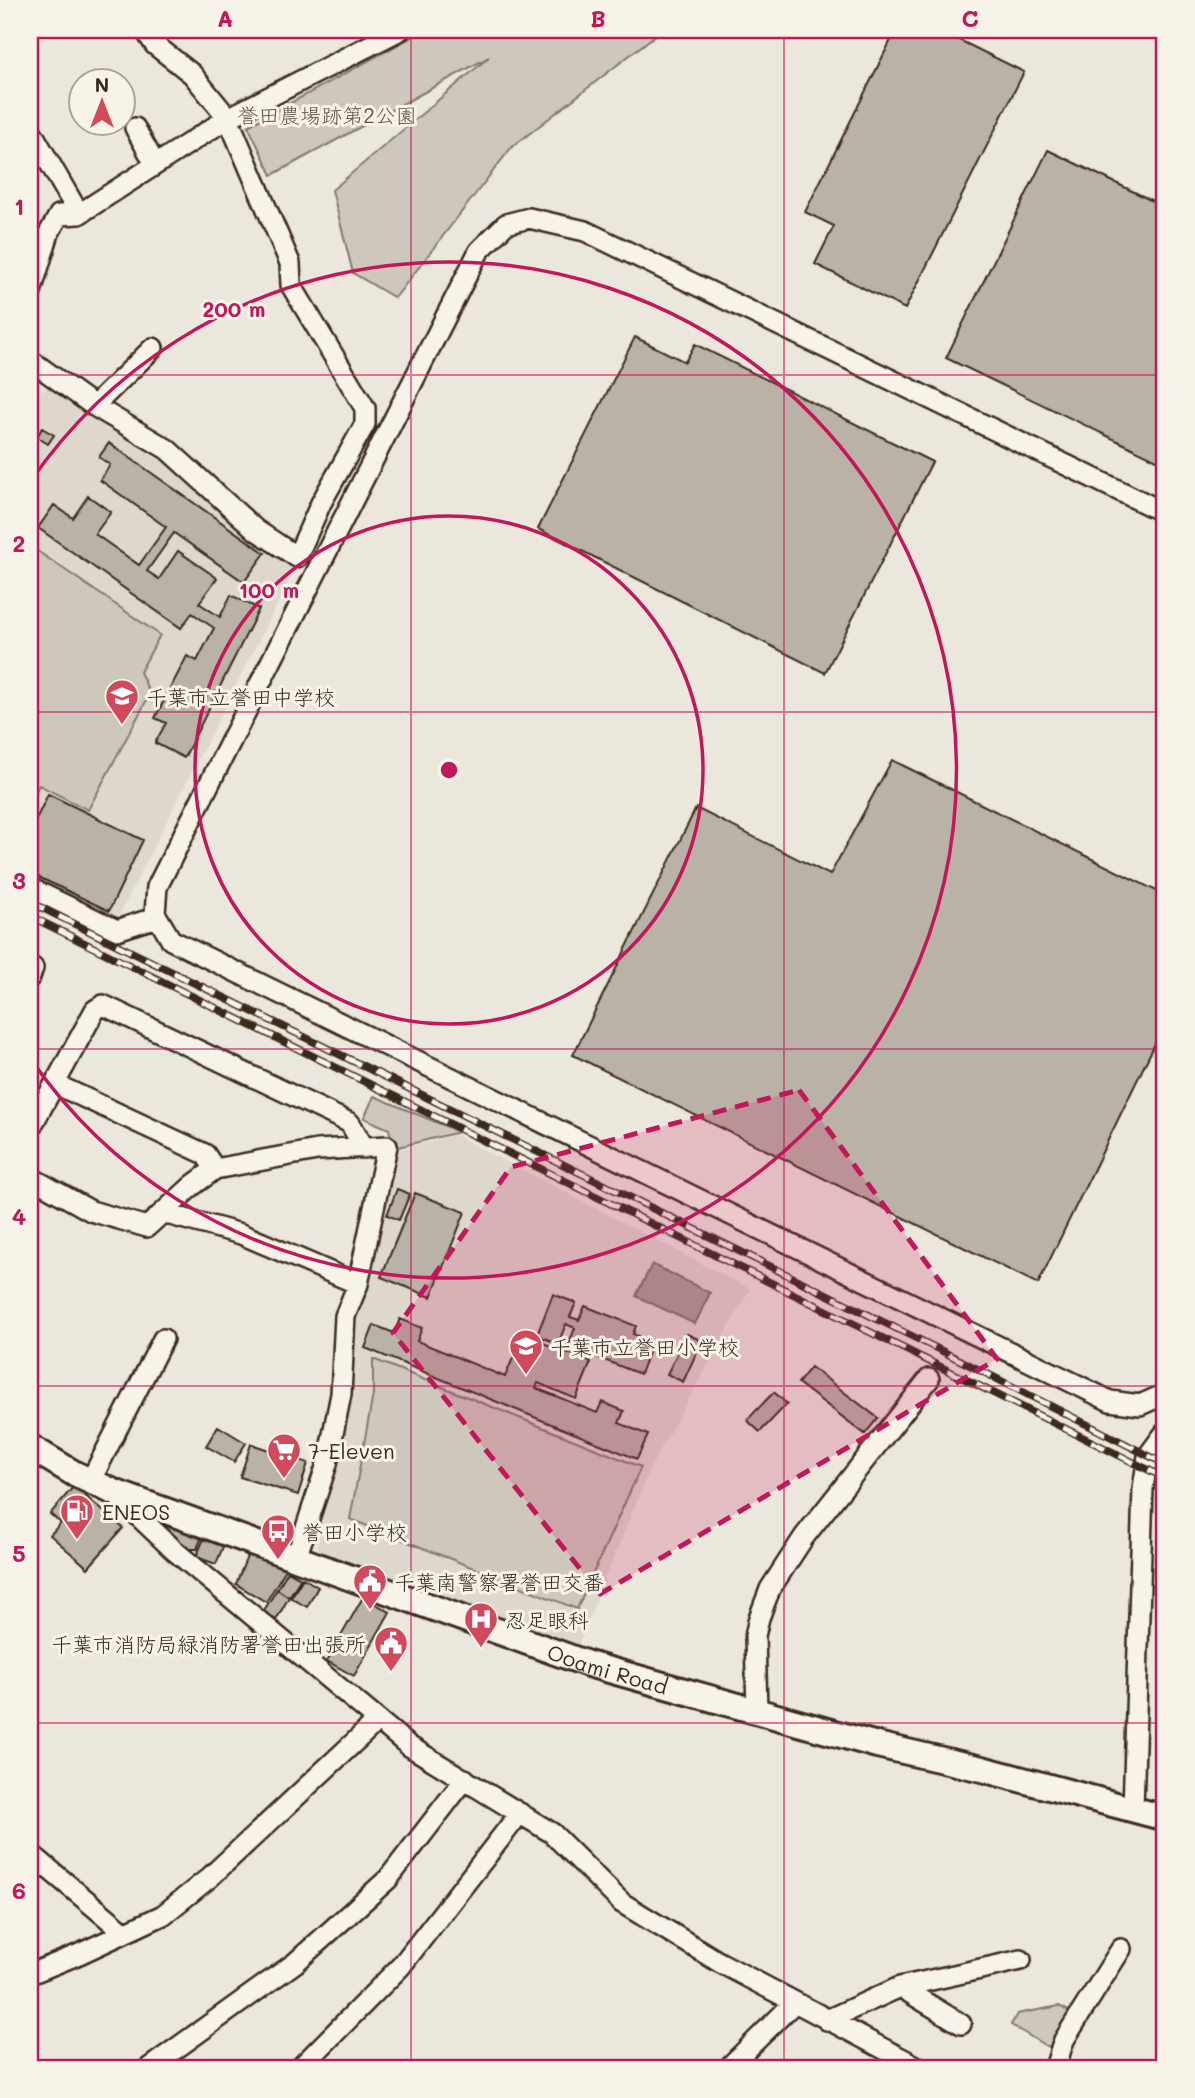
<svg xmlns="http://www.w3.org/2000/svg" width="1195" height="2098" font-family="Mali,'Klee One',sans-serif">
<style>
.built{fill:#ddd7cc}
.green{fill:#cec8bc;stroke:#84796d;stroke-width:2}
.water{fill:#a89f93;stroke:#7c7064;stroke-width:2}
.building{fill:#bab2a7;stroke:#3b2a1e;stroke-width:2}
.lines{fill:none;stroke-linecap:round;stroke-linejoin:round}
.minor-casing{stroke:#3b2a1e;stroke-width:24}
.major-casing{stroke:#3b2a1e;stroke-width:30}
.minor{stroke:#f7f3e8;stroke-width:19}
.major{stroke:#f7f3e8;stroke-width:24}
.rail-casing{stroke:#3b2a1e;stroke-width:8}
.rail{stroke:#f7f3e8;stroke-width:5;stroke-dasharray:16;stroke-linecap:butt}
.marked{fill:#c2185b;fill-opacity:0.2;stroke:#c2185b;stroke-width:5;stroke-dasharray:14 9;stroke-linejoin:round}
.grid{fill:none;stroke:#c2185b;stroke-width:2;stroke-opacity:0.55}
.ring{fill:none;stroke:#c2185b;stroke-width:3.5}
.labels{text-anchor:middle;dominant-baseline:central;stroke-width:6;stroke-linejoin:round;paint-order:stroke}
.park-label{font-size:21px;fill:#605246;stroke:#f7f3e8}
.poi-label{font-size:21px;fill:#3b2a1e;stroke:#f7f3e8;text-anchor:start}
.street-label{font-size:21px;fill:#3b2a1e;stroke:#f7f3e8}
.centre{fill:#c2185b;stroke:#f7f3e8;stroke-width:3.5}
.ring-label{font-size:21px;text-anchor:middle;font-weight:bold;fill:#c2185b;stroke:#f7f3e8;stroke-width:6;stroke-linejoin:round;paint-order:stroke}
.neatline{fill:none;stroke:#c2185b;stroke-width:2.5}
.grid-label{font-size:23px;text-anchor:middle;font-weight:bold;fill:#c2185b}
</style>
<rect width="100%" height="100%" fill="#ece7dc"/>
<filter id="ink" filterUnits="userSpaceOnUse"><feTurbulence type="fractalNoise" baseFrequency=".0143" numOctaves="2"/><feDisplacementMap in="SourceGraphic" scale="14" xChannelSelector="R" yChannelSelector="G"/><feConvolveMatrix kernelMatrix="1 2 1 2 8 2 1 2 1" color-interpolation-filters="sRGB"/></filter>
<g filter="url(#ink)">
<path class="built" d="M56,384L163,458L292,560L295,569L114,925L30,883V414L39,391Z
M455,1135L750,1289L652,1464L578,1645L326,1558L318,1548L317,1536L334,1481L349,1405L350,1347L394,1151Z"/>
<path class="green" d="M425,30H662L511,148L395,298L353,273L332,190L489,57L272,175L248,126Z
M30,546L160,635L140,672L150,694L88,810L39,785L35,793L30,790Z
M374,1096L459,1132L394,1148L389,1129L364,1118Z
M373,1359L641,1467L577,1609L350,1519L373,1395Z
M1059,2006L1074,2014L1053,2050L1011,2025L1017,2014Z"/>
<path class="water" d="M652,1264L710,1293L695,1324L636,1296Z"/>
<path class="building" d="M896,30H939L1024,72L905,309L815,264L834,226L805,212Z
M1048,150L1165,207V464L946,358Z
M635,337L685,362L695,344L932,462L825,673L538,529Z
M42,428L54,435L48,444L37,437Z
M109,443L265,553L244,582L174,533L147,571L159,579L178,551L217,578L199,603L220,617L231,595L259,609L184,758L155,743L166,723L155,718L187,656L197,661L214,628L192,613L181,628L38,528L54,505L73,518L88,496L111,512L95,534L139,565L166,527L100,480L110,465L99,457Z
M892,760L1165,895V1023L1038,1284L573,1055L696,808L830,875Z
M48,794L143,840L109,911L30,873V832Z
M397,1189L410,1194L399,1220L387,1215Z
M415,1193L465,1212L431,1297L381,1277Z
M553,1294L576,1303L570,1317L579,1320L585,1306L636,1326L633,1334L652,1342L640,1374L568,1346L575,1328L566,1324L558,1344L537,1335Z
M400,1319L422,1328L417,1341L505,1377L513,1358L531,1365L541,1342L591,1362L576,1399L538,1383L536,1388L597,1413L602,1402L624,1411L619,1423L648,1435L637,1459L365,1348L374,1325L394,1333Z
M687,1334L702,1341L683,1382L667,1374Z
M811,1367L878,1418L865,1434L798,1383Z
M774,1392L787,1404L760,1432L747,1420Z
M218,1426L246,1443L234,1462L206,1446Z
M251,1444L308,1463L298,1495L240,1477Z
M74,1486L123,1528L88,1568L50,1535L61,1523L50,1514Z
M169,1521L203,1534L197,1549H188L165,1530Z
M205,1536L224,1544L216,1564L196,1557Z
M248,1554L286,1569L266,1602L236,1584Z
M288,1571L301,1578L289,1597L277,1589Z
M303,1578L318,1587L307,1607L291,1598Z
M277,1589L289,1597L276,1620L263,1612Z
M363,1597L390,1612L354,1676L327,1661Z"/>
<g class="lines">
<g class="minor-casing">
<path id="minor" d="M135,128L155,164
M30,129L79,214
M30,295L49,233L59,215L79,214L228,118L400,30
M30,360L94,406L167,449L256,530L297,557L321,503L365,424V408L291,285L290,263L228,118L192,74L155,45L145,30
M94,406L153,348
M1165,513L585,231L529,218L506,224L479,251L157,887L155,913L171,940L1110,1401L1140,1405L1165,1394
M30,888L117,930L157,917
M30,966L33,968L30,977
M55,1084L205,1154L215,1169
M30,1129L95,1010L103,1005L350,1123L364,1148
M30,1177L91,1211L147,1227L192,1186L215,1169L317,1150L387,1146L358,1284L345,1316L341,1394L327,1464L296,1558
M163,1213L241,1234L358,1284
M90,1482L163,1339
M114,1493L176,1552L378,1720L409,1746L552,1833L622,1903L719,1962L920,2068
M757,1711L755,1636L759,1618L770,1589L804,1537L929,1379
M1133,1809L1143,1488L1148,1456L1165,1433
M30,1853L124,1932
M30,1974L77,1955L163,1915L209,1878L378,1720
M900,1987L961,2024
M827,2020L900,1987L1021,1960
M149,2068L295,1963L388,1879L465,1779
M300,2068L401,1966L520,1813
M728,2068L794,2003
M1055,2068L1064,2040L1121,1949"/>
</g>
<g class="major-casing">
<g id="major">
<path id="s1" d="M30,1447L75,1474L114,1492L588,1664L877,1745L982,1769L1165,1818"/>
</g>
</g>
<use href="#minor" class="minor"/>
<use href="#major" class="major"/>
<g class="rail-casing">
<path id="rail" d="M30,902L938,1349L1165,1464
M30,916L1165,1478"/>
</g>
<use href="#rail" class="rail"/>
</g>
</g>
<path class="marked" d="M799,1090L997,1359L600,1594L393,1333L511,1167Z"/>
<path class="grid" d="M411,30V2068M784,30V2068M30,375H1165M30,712H1165M30,1049H1165M30,1386H1165M30,1723H1165"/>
<g class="ring">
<circle cx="449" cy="770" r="254"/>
<path d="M30 482A508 508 0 1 1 30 1058"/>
</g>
<defs>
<g id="school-pin" transform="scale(1.75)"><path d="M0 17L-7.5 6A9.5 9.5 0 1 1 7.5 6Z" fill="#d1495b" stroke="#f7f3e8"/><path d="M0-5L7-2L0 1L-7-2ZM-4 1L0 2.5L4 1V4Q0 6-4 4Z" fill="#fff"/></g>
<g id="supermarket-pin" transform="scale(1.75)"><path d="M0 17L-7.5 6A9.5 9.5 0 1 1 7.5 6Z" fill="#d1495b" stroke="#f7f3e8"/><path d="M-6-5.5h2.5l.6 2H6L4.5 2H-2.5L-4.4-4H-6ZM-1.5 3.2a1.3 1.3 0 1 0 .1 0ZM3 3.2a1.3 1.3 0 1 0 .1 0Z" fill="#fff"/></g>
<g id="fuel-pin" transform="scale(1.75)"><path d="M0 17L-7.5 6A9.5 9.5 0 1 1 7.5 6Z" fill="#d1495b" stroke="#f7f3e8"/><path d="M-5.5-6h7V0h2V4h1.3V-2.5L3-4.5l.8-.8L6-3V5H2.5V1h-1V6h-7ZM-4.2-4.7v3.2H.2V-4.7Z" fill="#fff"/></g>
<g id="bus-pin" transform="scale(1.75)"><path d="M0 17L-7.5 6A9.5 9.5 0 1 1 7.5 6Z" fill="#d1495b" stroke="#f7f3e8"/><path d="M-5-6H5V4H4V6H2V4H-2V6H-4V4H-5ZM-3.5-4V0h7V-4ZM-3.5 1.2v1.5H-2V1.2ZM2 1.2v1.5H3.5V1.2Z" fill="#fff"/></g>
<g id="civic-pin" transform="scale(1.75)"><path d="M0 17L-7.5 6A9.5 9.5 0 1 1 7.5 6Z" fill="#d1495b" stroke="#f7f3e8"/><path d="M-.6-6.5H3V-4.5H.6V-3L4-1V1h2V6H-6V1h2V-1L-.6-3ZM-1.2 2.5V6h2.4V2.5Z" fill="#fff"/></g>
<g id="hospital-pin" transform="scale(1.75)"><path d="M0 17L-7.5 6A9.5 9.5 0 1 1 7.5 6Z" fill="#d1495b" stroke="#f7f3e8"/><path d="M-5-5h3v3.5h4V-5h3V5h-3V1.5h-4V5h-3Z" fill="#fff"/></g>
</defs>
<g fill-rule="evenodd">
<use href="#school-pin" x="122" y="696"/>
<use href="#school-pin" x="526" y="1346"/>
<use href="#supermarket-pin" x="284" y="1450"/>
<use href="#fuel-pin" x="77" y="1511"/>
<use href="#bus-pin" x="278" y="1531"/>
<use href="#civic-pin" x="370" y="1581"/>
<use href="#hospital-pin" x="481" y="1619"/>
<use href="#civic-pin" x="391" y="1643"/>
</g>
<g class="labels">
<g class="park-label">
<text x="327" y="114">誉田農場跡第2公園</text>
</g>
<g class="poi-label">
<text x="146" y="696">千葉市立誉田中学校</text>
<text x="550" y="1346">千葉市立誉田小学校</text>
<text x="308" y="1450">7-Eleven</text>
<text x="102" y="1511">ENEOS</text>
<text x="302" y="1531">誉田小学校</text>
<text x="394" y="1581">千葉南警察署誉田交番</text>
<text x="505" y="1619">忍足眼科</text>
<text x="366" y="1643" text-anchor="end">千葉市消防局緑消防署誉田出張所</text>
</g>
<g class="street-label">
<text stroke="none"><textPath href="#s1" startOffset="620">Ooami Road</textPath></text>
</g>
</g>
<circle cx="449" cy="770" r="10" class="centre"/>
<g class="ring-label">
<text x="234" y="317">200 m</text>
<text x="269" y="598">100 m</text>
</g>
<rect width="1195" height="2098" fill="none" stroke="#f7f3e8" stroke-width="77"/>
<g transform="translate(102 102)"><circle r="33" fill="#f7f3e8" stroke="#aca397" stroke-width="2"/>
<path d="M0-5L12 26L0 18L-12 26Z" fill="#d1495b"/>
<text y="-10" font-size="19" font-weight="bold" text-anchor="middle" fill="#3b2a1e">N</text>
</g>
<rect x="38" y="38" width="1118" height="2022" class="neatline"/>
<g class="grid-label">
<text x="225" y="27">A</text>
<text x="598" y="27">B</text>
<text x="970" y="27">C</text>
<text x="19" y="215">1</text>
<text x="19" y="552">2</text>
<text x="19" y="889">3</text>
<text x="19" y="1225">4</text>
<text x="19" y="1562">5</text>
<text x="19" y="1899">6</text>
</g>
</svg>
